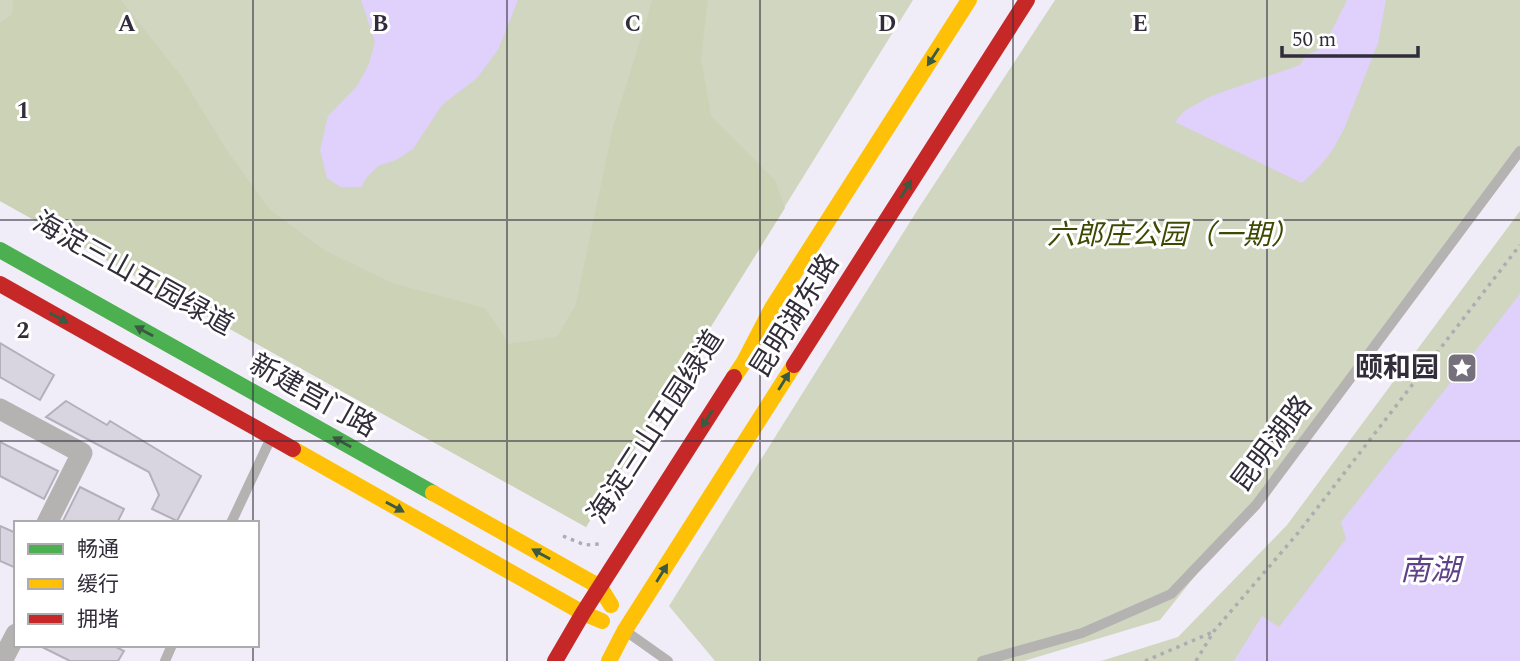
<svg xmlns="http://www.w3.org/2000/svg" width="1520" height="661" font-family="Spectral,'Noto Sans SC',serif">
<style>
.green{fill:#d1d6c0}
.forest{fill:#ccd2b5}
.water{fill:#e0d0fc}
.building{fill:#d9d5e0;stroke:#b4b0bb;stroke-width:2}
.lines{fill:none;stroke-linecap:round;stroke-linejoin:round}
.path{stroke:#aeacb0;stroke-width:3.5;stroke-dasharray:3.5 5;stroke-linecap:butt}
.lane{stroke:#b4b3b2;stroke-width:10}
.street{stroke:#b4b3b2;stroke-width:21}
.fast{stroke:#4caf50;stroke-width:16}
.slow{stroke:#ffc107;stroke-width:16}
.jam{stroke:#c62828;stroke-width:16}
.oneway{fill:#3b5a42}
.grid{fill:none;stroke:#322d3a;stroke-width:2;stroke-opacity:0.55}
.labels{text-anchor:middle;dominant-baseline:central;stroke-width:6;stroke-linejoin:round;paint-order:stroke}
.park-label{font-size:28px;font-style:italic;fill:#3d4900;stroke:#fff}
.street-label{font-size:28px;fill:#322d3a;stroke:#fff}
.poi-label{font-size:28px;font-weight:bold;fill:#322d3a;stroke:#fff;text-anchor:end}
.water-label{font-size:30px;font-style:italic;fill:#5f4188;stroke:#fff}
.grid-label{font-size:23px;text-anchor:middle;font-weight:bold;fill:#322d3a;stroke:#fff;stroke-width:6;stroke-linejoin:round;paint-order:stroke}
</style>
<rect width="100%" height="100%" fill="#f1edf8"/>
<path class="green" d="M0,0H913L586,527L0,201Z
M1055,0H1520V151L1321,418L1160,620L1024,661H715L669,606L920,206Z
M1520,211V661H1101L1178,637L1287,525Z"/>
<path class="forest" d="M13,0H121L181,76L228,152L270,210L326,251L392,283L485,308L509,344L557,337L576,304L613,127L647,19L652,0H708L701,58L711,116L775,180L785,208L586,527L0,201V23L12,14Z"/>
<path class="water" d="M361,0H518L498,50L477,78L442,105L413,149L396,160L378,166L367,177L361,187H341L327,178L320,150L328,116L357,86L369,64L375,42Z
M1347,0H1386L1378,43L1344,129L1332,151L1319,167L1302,183L1175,122L1184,111L1211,96L1300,65L1306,55L1318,50L1326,42Z
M1520,294V661H1234L1262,616L1279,627L1346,539L1341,522Z"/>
<path class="building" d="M0,343L54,375L40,400L0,377Z
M66,401L107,425L110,421L201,476L177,521L152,509L159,495L149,472L46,417Z
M0,442L58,471L44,499L0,476Z
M80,487L124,509L117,523H62Z
M0,526L16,533V568L0,561Z
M38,645H112L124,651L118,661H70Z"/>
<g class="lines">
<path class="path" d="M563,536L585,545L599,544
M1145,661L1213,632
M1196,661L1214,631L1298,533L1520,245"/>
<path class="lane" d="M231,523L270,440
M627,632L668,661
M165,661L172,645
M982,661L1082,633L1171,594L1256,505L1520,151"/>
<path class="street" d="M0,409L82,453L47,523
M2,661L16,634"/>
<path class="fast" d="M0,250L433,493"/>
<path class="slow" d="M734,377L744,362L772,308L969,0
M293,449L583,613L602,621
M433,493L600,587L611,605
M609,661L625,630L794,365"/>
<path class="jam" d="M0,284L293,449
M794,365L1027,0
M555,661L583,613L734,377"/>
</g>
<defs><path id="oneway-solid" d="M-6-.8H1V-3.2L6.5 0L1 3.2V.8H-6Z" transform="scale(1.75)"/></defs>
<g class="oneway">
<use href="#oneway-solid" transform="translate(933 57) rotate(123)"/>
<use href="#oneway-solid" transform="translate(906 189) rotate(-58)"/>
<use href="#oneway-solid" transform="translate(59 318) rotate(29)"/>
<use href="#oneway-solid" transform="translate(144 331) rotate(-151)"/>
<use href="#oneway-solid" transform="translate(784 381) rotate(-58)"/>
<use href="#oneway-solid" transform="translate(707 419) rotate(123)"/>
<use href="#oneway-solid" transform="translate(342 442) rotate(-151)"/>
<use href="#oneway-solid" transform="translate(395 507) rotate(29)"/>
<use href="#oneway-solid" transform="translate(541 554) rotate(-151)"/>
<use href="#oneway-solid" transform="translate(662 573) rotate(-58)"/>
</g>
<path class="grid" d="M253,0V523M507,0V661M760,0V661M1013,0V661M1267,0V661M0,220H1520M0,441H1520M253,645V661"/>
<defs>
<g id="sight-square" transform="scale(1.575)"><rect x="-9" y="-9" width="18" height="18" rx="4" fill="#75707c" stroke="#fff"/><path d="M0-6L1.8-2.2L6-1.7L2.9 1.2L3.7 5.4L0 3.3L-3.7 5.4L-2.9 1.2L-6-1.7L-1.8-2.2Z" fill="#fff"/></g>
</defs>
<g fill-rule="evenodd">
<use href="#sight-square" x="1462" y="368"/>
</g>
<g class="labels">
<g class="park-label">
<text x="1173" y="235">六郎庄公园（一期）</text>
</g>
<g class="street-label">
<text transform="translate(133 274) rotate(29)">海淀三山五园绿道</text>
<text transform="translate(795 316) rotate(-58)">昆明湖东路</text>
<text transform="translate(313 396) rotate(29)">新建宫门路</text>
<text transform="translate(656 427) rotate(-57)">海淀三山五园绿道</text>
<text transform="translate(1272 444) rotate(-53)">昆明湖路</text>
</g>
<g class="poi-label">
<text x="1439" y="368">颐和园</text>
</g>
<g class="water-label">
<text x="1430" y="571">南湖</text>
</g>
</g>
<g class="grid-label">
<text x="127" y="31">A</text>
<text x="380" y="31">B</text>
<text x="633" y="31">C</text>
<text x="887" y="31">D</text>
<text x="1140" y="31">E</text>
<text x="23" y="118">1</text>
<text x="23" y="338">2</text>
</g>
<rect x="14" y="521" width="245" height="126" fill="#ffffff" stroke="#adabb0" stroke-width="2"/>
<rect x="28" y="544" width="35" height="10" fill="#4caf50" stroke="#adabb0" stroke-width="2"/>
<text x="77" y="556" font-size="21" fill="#322d3a">畅通</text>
<rect x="28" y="579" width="35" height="10" fill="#ffc107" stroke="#adabb0" stroke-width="2"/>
<text x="77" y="591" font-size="21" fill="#322d3a">缓行</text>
<rect x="28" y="614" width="35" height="10" fill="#c62828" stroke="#adabb0" stroke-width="2"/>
<text x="77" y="626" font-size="21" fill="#322d3a">拥堵</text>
<path d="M1282 46v10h136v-10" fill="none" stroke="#322d3a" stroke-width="3.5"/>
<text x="1292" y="46" font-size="21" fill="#322d3a" stroke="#ffffff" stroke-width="5" paint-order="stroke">50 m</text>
</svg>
